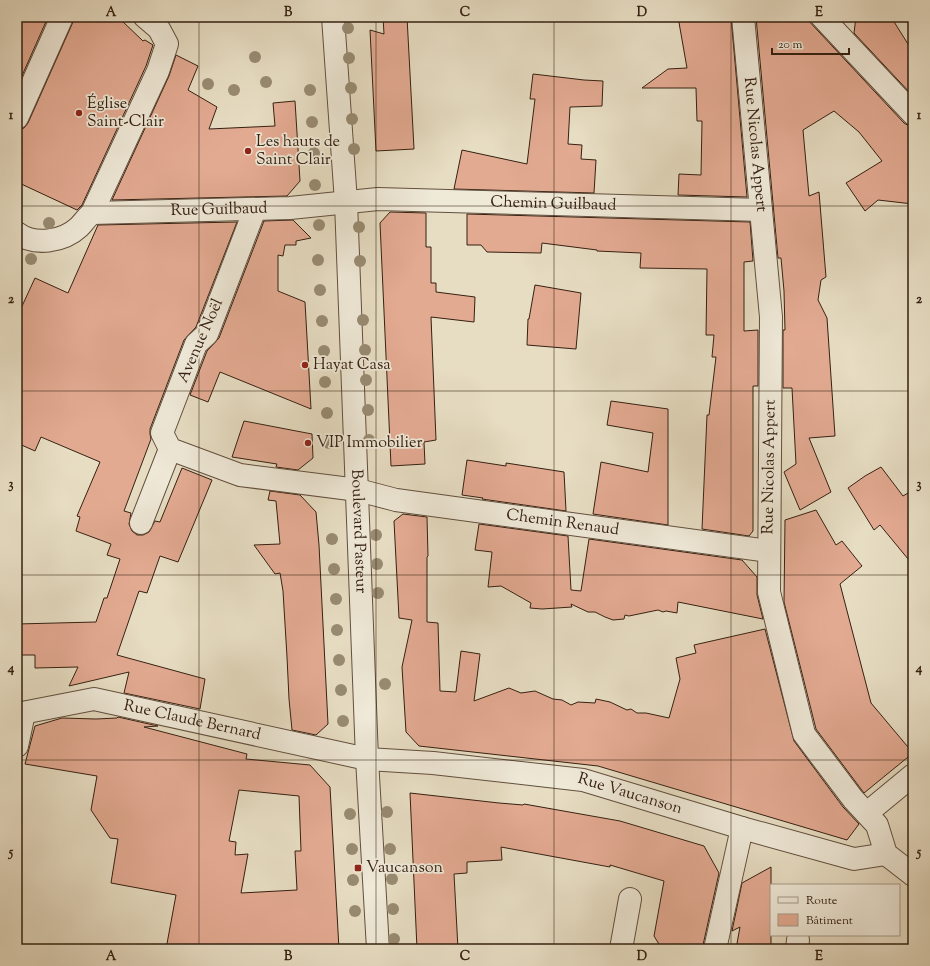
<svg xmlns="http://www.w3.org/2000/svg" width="930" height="966" font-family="'Sorts Mill Goudy',serif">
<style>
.building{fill:#e3aa92;stroke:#352011;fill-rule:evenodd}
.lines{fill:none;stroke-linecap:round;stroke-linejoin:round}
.minor-casing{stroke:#624f3e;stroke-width:24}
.minor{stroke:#efe9d8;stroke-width:22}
.tree{fill:#988b72}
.grid{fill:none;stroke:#352011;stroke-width:1;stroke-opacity:0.55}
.poi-dot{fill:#8f2418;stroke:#efe9d8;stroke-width:1.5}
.labels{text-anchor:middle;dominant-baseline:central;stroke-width:3.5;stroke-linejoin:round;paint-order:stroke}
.poi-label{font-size:16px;fill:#352011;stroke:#efe9d8;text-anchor:start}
.street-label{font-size:16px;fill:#352011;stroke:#efe9d8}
.neatline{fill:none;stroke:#352011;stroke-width:1.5}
.grid-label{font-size:13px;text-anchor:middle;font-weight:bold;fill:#352011}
</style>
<rect width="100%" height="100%" fill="#e7ddc3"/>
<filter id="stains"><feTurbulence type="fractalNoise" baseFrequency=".005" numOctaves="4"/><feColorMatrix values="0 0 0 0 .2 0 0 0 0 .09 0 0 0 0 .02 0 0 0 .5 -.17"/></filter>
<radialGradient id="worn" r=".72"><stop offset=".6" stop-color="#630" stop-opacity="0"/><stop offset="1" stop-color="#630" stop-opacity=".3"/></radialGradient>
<path class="building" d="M17,17H48L17,87Z
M74,17L120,19L143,41L145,40L153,45L146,66L82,205L77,210L17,182V130L24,128L28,123L73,22Z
M383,17H407L414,149L376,151L370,30L384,34Z
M678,17H731L747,197L678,195L679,174L701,175L702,121H697L696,88H642L668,69L687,68Z
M756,17H805L904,123L909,126H913V204L878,200L865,211L846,183L882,161L859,132L834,111L803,130L809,196L819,192L826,277L821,280L818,300L827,318L835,436L809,438L831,492L800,510L784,472L796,464L792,388H783V330H785L784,291L781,258H778Z
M856,17H891L913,52V96L854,33Z
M176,55L198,66L188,90L217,107L209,129L275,126L273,103L295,101L300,181L287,196L112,200L169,76Z
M533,74L584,80L603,81L602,106L570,107L568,144L582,145L581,159L596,160L594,193L454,189L462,150L527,164L535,99H530Z
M390,212L426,213V247H431V283H436V292L475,297L474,322L431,317L436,440L424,442L425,464L391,466L380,223Z
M467,214L750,222L753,261L744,262V331L758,330V386H753V531L749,536L702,529L707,415H709L716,357H712L714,335H706L707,269L640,268L641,253L597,251V250L542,243L541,253L487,252L481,245H467Z
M293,220L311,238L296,241V245H285L283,256L278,255V291L305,302L311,409L220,372L208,402L190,395L207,351L219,338L264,221Z
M237,222L196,327L184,340L150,429V434L151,439L124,511L131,513L129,524L132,531L137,535H143L149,532L155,521L160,522L182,468L212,480L178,562L160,556L147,593L139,591L117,655L205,679L200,709L124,693L129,672L69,686L78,667L35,668V655H17V624L96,622L104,598H107L120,559L107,555L111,544L76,531L80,517L77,516L100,462L41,437L35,451L17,443V317L35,278L68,293L98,225Z
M535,285L581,293L576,349L527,345L528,319H529Z
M611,401L668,409V525L593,514L601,462L648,472L653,433L607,425Z
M244,421L312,434L313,458L298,470L276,467L277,464L232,457Z
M467,460L506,466V463L564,472L566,511L482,499L483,498L462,495Z
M881,467L903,496L913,490V565L880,525L874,530L848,488L865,476Z
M270,491L300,495L316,512L319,545L328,724L316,735L292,730L289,699L287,657L283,591L280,573L275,574L254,545L280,544L276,501L268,500Z
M816,510L836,545L842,541L862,566L840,584L871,703L913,753L864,793L816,729L784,602L785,520Z
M403,514L427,517L428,556L427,557V622L438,623L440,691L456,692L461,651L480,654L474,701L509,688L521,693L535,691L553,699L562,700L571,705L578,702L595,703L596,699L610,702L627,710L631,709L637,713H646L669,718L680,679L676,658L696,653L694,645L765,629L794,741L843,807L859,824L847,840L598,766L419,746L406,732L402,667L412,620L399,618L394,521Z
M479,524L568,536L571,590L581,591L589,539L742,560L757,577V595L763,619L678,602L677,613L666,611L663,612L658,610L629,616L625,615L624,619L613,620L605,617L595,612H588L571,604L572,607L542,609L530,608L531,603L501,586L488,587L492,552L475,550Z
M118,717L158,726L144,727L247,754L246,759L310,765L330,787L339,949H166L176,895L111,883L118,839L110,838L91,810L97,776L25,764L35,726L62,718L96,719L117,718ZM239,790L299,796L301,851H295L297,890L241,893L248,854L235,855L236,842L229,841Z
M410,793L499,803L523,805L524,804L620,821L704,846L719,873L703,945L696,949H662L654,936L664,881L610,865V867L501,847L502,860L467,862V873L454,874L458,949H417Z
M771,867V949H736L740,927L732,931L742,883Z"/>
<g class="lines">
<g class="minor-casing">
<g id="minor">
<path id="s1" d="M333,17L346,202L367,759L378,949"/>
<path id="s2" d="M743,17L771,317L769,592L804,734L853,799L877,825L886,854L913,875"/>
<path d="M822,17L913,114"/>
<path d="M17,118L62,17"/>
<path id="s3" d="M255,209L207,334L196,344L162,433L170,449L240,475L358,490L396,500L769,551"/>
<path id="s4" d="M92,213L290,208L378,199L761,210"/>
<path d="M17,233C34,246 63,242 79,227C83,223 87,217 92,213L158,71L167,44L159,29L145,17"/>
<path d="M141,523L170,449"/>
<path id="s5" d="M17,714L94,699L367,759L433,763L583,780L742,828L854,859L886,854"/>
<path d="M17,746L24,713"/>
<path d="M867,813L913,775"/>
<path d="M621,949L630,899"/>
<path d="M715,949L742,828"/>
<path d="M797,949L798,940"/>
</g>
</g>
<use href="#minor" class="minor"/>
</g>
<g class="tree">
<circle cx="348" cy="28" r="6"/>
<circle cx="255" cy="57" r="6"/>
<circle cx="349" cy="58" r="6"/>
<circle cx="266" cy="82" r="6"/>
<circle cx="208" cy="84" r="6"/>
<circle cx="351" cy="88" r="6"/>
<circle cx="234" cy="90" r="6"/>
<circle cx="310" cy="90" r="6"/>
<circle cx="352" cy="119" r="6"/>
<circle cx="312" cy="122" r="6"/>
<circle cx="354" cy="149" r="6"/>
<circle cx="314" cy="153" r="6"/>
<circle cx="315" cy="185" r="6"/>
<circle cx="49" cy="223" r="6"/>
<circle cx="319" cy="225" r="6"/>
<circle cx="359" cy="227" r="6"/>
<circle cx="31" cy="259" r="6"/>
<circle cx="318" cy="260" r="6"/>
<circle cx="360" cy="261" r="6"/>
<circle cx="320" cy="290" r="6"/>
<circle cx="363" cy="320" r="6"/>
<circle cx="322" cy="321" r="6"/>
<circle cx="365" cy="350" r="6"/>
<circle cx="324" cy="351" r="6"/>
<circle cx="366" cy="380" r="6"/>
<circle cx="325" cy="382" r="6"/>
<circle cx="368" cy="410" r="6"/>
<circle cx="327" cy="413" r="6"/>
<circle cx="369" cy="440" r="6"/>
<circle cx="329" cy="443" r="6"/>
<circle cx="376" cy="535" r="6"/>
<circle cx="332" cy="539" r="6"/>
<circle cx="377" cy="564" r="6"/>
<circle cx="334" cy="569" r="6"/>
<circle cx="378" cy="593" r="6"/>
<circle cx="336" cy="599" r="6"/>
<circle cx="337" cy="630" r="6"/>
<circle cx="339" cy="660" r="6"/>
<circle cx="385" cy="684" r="6"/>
<circle cx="341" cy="690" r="6"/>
<circle cx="343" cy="721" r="6"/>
<circle cx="387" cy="812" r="6"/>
<circle cx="350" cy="814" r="6"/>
<circle cx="352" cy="849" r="6"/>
<circle cx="390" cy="849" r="6"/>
<circle cx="392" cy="879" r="6"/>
<circle cx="353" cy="880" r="6"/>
<circle cx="393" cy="909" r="6"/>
<circle cx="355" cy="911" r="6"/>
<circle cx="394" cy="939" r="6"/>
</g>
<path class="grid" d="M199,17V949M376,17V949M554,17V949M731,17V949M17,206H913M17,391H913M17,575H913M17,760H913"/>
<g class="poi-dot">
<circle cx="79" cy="113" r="4"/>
<circle cx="248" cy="151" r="4"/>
<circle cx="305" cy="365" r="4"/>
<circle cx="308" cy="443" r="4"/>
<rect x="354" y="864" width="8" height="8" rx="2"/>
</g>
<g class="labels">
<g class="poi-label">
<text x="87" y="104">Église<tspan x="87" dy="18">Saint-Clair</tspan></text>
<text x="256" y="142">Les hauts de<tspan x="256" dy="18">Saint Clair</tspan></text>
<text x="313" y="365">Hayat Casa</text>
<text x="316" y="443">VIP Immobilier</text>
<text x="366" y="868">Vaucanson</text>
</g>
<g class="street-label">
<text stroke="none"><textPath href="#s2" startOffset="128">Rue Nicolas Appert</textPath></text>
<text stroke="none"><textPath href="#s4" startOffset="462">Chemin Guilbaud</textPath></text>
<text stroke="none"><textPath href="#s4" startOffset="127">Rue Guilbaud</textPath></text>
<text transform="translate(201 341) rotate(-66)">Avenue Noël</text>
<text transform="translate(770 467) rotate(-89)">Rue Nicolas Appert</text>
<text stroke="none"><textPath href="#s3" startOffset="663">Chemin Renaud</textPath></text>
<text stroke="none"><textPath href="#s1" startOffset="515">Boulevard Pasteur</textPath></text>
<text stroke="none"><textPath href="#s5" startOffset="179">Rue Claude Bernard</textPath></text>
<text stroke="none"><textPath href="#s5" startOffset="624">Rue Vaucanson</textPath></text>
</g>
</g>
<rect width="930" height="966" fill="none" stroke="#e7ddc3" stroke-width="44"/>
<rect x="770" y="884" width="130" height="52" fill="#efe9d8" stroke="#a59988"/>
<rect x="778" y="897" width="20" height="6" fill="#efe9d8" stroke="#a59988"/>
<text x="806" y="904" font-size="12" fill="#352011">Route</text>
<rect x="778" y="914" width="20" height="12" fill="#e3aa92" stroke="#a59988"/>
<text x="806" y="924" font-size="12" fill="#352011">Bâtiment</text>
<path d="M772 48v6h77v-6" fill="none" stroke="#352011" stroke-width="2"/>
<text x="778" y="48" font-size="12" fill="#352011" stroke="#efe9d8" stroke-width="3" paint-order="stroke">20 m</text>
<rect x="22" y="22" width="886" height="922" class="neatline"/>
<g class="grid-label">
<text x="111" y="16">A</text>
<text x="288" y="16">B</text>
<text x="465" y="16">C</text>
<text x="642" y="16">D</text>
<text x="819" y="16">E</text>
<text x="11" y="119">1</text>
<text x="919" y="119">1</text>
<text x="11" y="303">2</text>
<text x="919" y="303">2</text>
<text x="11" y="488">3</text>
<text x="919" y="488">3</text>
<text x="11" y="672">4</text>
<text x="919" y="672">4</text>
<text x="11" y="856">5</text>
<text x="919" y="856">5</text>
<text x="111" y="960">A</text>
<text x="288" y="960">B</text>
<text x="465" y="960">C</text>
<text x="642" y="960">D</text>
<text x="819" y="960">E</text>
</g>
<rect width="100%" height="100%" filter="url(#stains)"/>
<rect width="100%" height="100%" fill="url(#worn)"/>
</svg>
